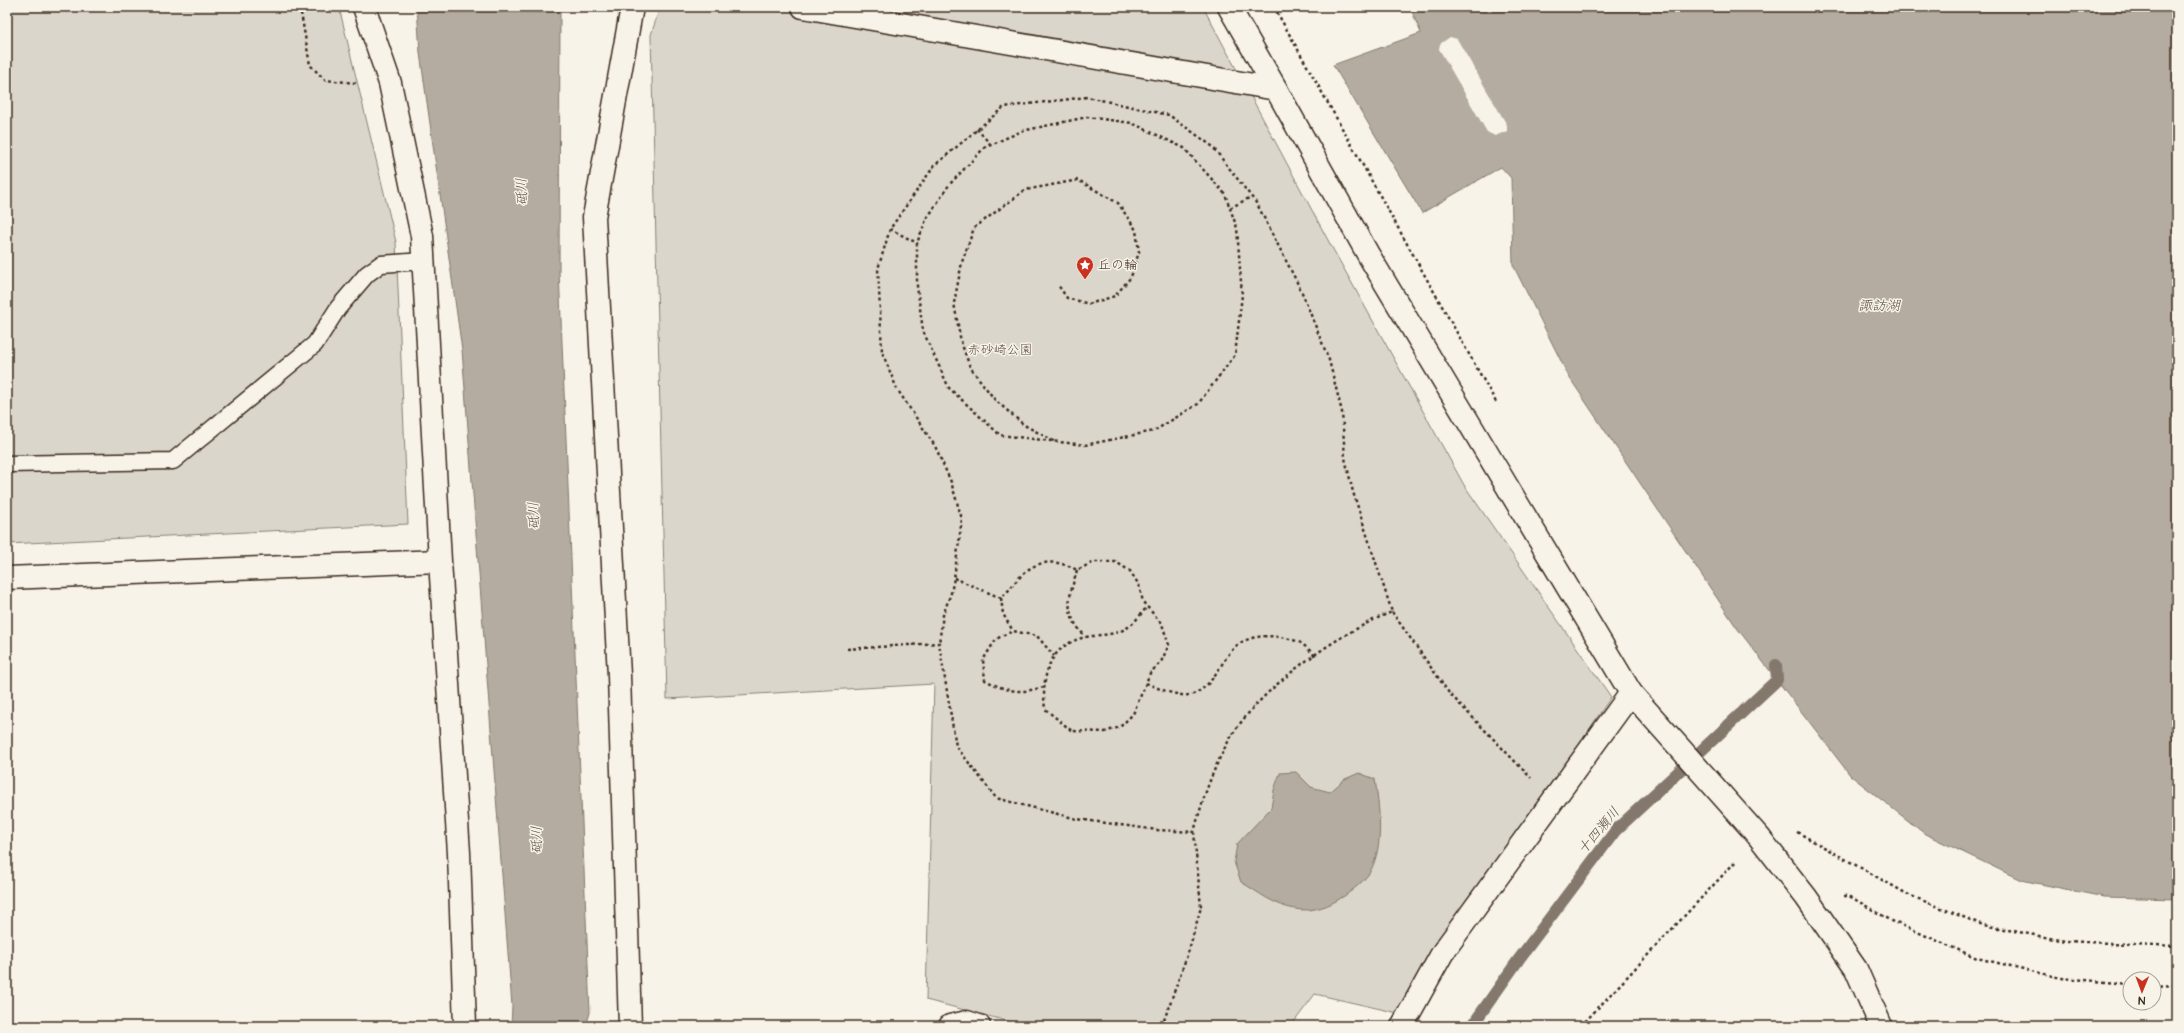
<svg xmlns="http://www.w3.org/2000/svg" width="2184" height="1033" font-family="'Architects Daughter','Klee One',sans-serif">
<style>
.green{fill:#dbd6cb;stroke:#8b8074}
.water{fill:#b4aca0;stroke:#84786c}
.pier{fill:#f7f3e8}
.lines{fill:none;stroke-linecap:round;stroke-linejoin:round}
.stream{stroke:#84786c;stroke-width:12}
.service-casing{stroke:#3b2a1e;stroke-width:19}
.minor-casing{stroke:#3b2a1e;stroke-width:25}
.tertiary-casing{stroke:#3b2a1e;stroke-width:25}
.path{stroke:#3b2a1e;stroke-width:2.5;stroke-dasharray:3 3;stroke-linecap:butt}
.service{stroke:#f7f3e8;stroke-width:16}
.minor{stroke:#f7f3e8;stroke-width:22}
.tertiary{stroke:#f7f3e8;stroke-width:22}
.labels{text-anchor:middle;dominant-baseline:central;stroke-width:3;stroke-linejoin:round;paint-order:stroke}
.poi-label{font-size:13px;fill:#3b2a1e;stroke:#f7f3e8;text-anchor:start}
.park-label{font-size:13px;fill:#5b4c41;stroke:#f7f3e8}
.water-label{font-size:14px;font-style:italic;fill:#5f5145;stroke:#f7f3e8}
</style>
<rect width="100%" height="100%" fill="#f7f3e8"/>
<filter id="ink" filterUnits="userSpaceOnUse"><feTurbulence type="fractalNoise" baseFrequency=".025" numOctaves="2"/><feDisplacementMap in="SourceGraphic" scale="8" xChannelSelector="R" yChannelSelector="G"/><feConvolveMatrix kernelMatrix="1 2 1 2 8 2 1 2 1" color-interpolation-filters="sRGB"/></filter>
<g filter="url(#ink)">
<path class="green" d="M7,7H339L396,242L408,524L7,544Z
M660,7H1203L1329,242L1464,485L1611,697L1398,1013L1315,994L1291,1026H1027L926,1000L934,684L667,699L651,35Z"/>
<path class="water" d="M417,7H560L559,271L590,1013L586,1026H511L512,1006L462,350L420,53Z
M1410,7H2177V899L2104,897L2021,880L1925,834L1850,775L1737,628L1569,377L1513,265L1511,178L1501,167L1422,213L1333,65L1421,33Z
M1296,772L1311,787L1330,792L1345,779L1359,773L1375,779C1379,808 1385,844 1370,872C1363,883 1347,895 1336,901C1324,908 1309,912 1295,909C1275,906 1258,892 1241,882L1234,862L1237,844L1271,808L1274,790L1280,773Z"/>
<path class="pier" d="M1450,37L1457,39L1507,125V131L1495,136L1487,132L1439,49L1440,44Z"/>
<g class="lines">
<path class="stream" d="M1472,1026L1519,959L1616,830L1777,680L1776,665"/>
<g class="service-casing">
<path id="service" d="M7,464L173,461L315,344L338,308L367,274L381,264L423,261"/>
</g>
<g class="minor-casing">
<path id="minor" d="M1229,7L1276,89
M630,1026L619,675L594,217L632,7
M950,1026L967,1022L979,1026
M1402,1026L1443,952L1631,693"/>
</g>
<g class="tertiary-casing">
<path id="tertiary" d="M364,7L390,83L422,236L440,561L459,853L465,1026
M803,7L1276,89L1369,256L1631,693L1759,837L1806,897L1856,969L1881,1026
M7,578L440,561"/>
</g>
<path class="path" d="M300,7L310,65L325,80L356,83
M1274,7L1497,404
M977,129L991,145
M1230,208L1251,197
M890,229L917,243V286L923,331L949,388L1000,435L1085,445L1154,431L1198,404L1235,355L1242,295L1237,228L1225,194L1184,148L1132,123L1087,117L1022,131L984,148L949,185L926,220L917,243
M1054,441L1024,425L995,400L970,367L961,342L954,303L962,262L974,228L1025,190L1078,180L1118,203L1136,230L1139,252L1131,277L1115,296L1089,304L1067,298L1058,285
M1077,570C1068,601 1063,613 1086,637
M954,578L1001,598C1009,591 1013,584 1020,577C1036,559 1057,559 1077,570L1094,562H1116L1130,571L1139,585L1143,602L1162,624L1169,645L1161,662L1150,673L1146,683C1157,688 1182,699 1193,694C1214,686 1220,662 1235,647C1251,632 1281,635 1299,642C1305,645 1311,652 1315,656
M1001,598L1003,614L1013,631
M1392,612L1449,693L1531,778
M847,649L939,643L956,746L996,798L1077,819L1157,830L1194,832C1203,798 1213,767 1231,737C1261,687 1338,633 1392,612L1353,492L1345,458L1342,412L1329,360L1301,290L1257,204L1212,146L1169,115L1087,97L1004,107L934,166L890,229L878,269L882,352L897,389L935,446L951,482L962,519L954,578L951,593L943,615L939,643
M1146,683L1133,714L1120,727L1105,732L1072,731L1045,709C1041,675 1049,645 1086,637C1100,634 1112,636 1125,629C1134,624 1140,615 1147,607
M1044,687C1019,694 1008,692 985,680L983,660L996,639L1013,631L1037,636L1054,656
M1797,832L1909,895L1983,925L2065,941L2177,946
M1844,896H1849L1892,921L1977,958L2061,978L2130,984
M2154,986L2177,985
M1162,1026L1189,950L1201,907L1194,832
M1581,1026L1737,860"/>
<use href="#service" class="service"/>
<use href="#minor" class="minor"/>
<use href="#tertiary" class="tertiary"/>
</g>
</g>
<defs>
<g id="sight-pin" transform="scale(0.9)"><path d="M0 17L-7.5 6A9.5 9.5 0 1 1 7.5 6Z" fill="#c8321e" stroke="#f7f3e8"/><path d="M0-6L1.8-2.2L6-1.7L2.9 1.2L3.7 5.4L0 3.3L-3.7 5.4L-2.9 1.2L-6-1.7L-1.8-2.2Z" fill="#fff"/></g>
</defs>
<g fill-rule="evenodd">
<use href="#sight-pin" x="1085" y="265"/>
</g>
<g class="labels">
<g class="poi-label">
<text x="1098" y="265">丘の輪</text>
</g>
<g class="park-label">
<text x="1000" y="350">赤砂崎公園</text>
</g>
<g class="water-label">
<text transform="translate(522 192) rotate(-92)">砥川</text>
<text x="1879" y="306">諏訪湖</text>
<text transform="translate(534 516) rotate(-92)">砥川</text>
<text transform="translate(1599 831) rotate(-50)">十四瀬川</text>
<text transform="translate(537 840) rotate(-90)">砥川</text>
</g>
</g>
<rect width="2184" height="1033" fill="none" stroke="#f7f3e8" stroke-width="24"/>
<rect x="12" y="12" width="2160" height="1009" fill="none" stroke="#3b2a1e" stroke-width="1.5" filter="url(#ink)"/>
<g transform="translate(2142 991) rotate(181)"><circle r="19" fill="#f7f3e8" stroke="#aca397"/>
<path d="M0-3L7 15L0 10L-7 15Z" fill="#c8321e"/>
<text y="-6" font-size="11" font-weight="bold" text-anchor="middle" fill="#3b2a1e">N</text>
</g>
</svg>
